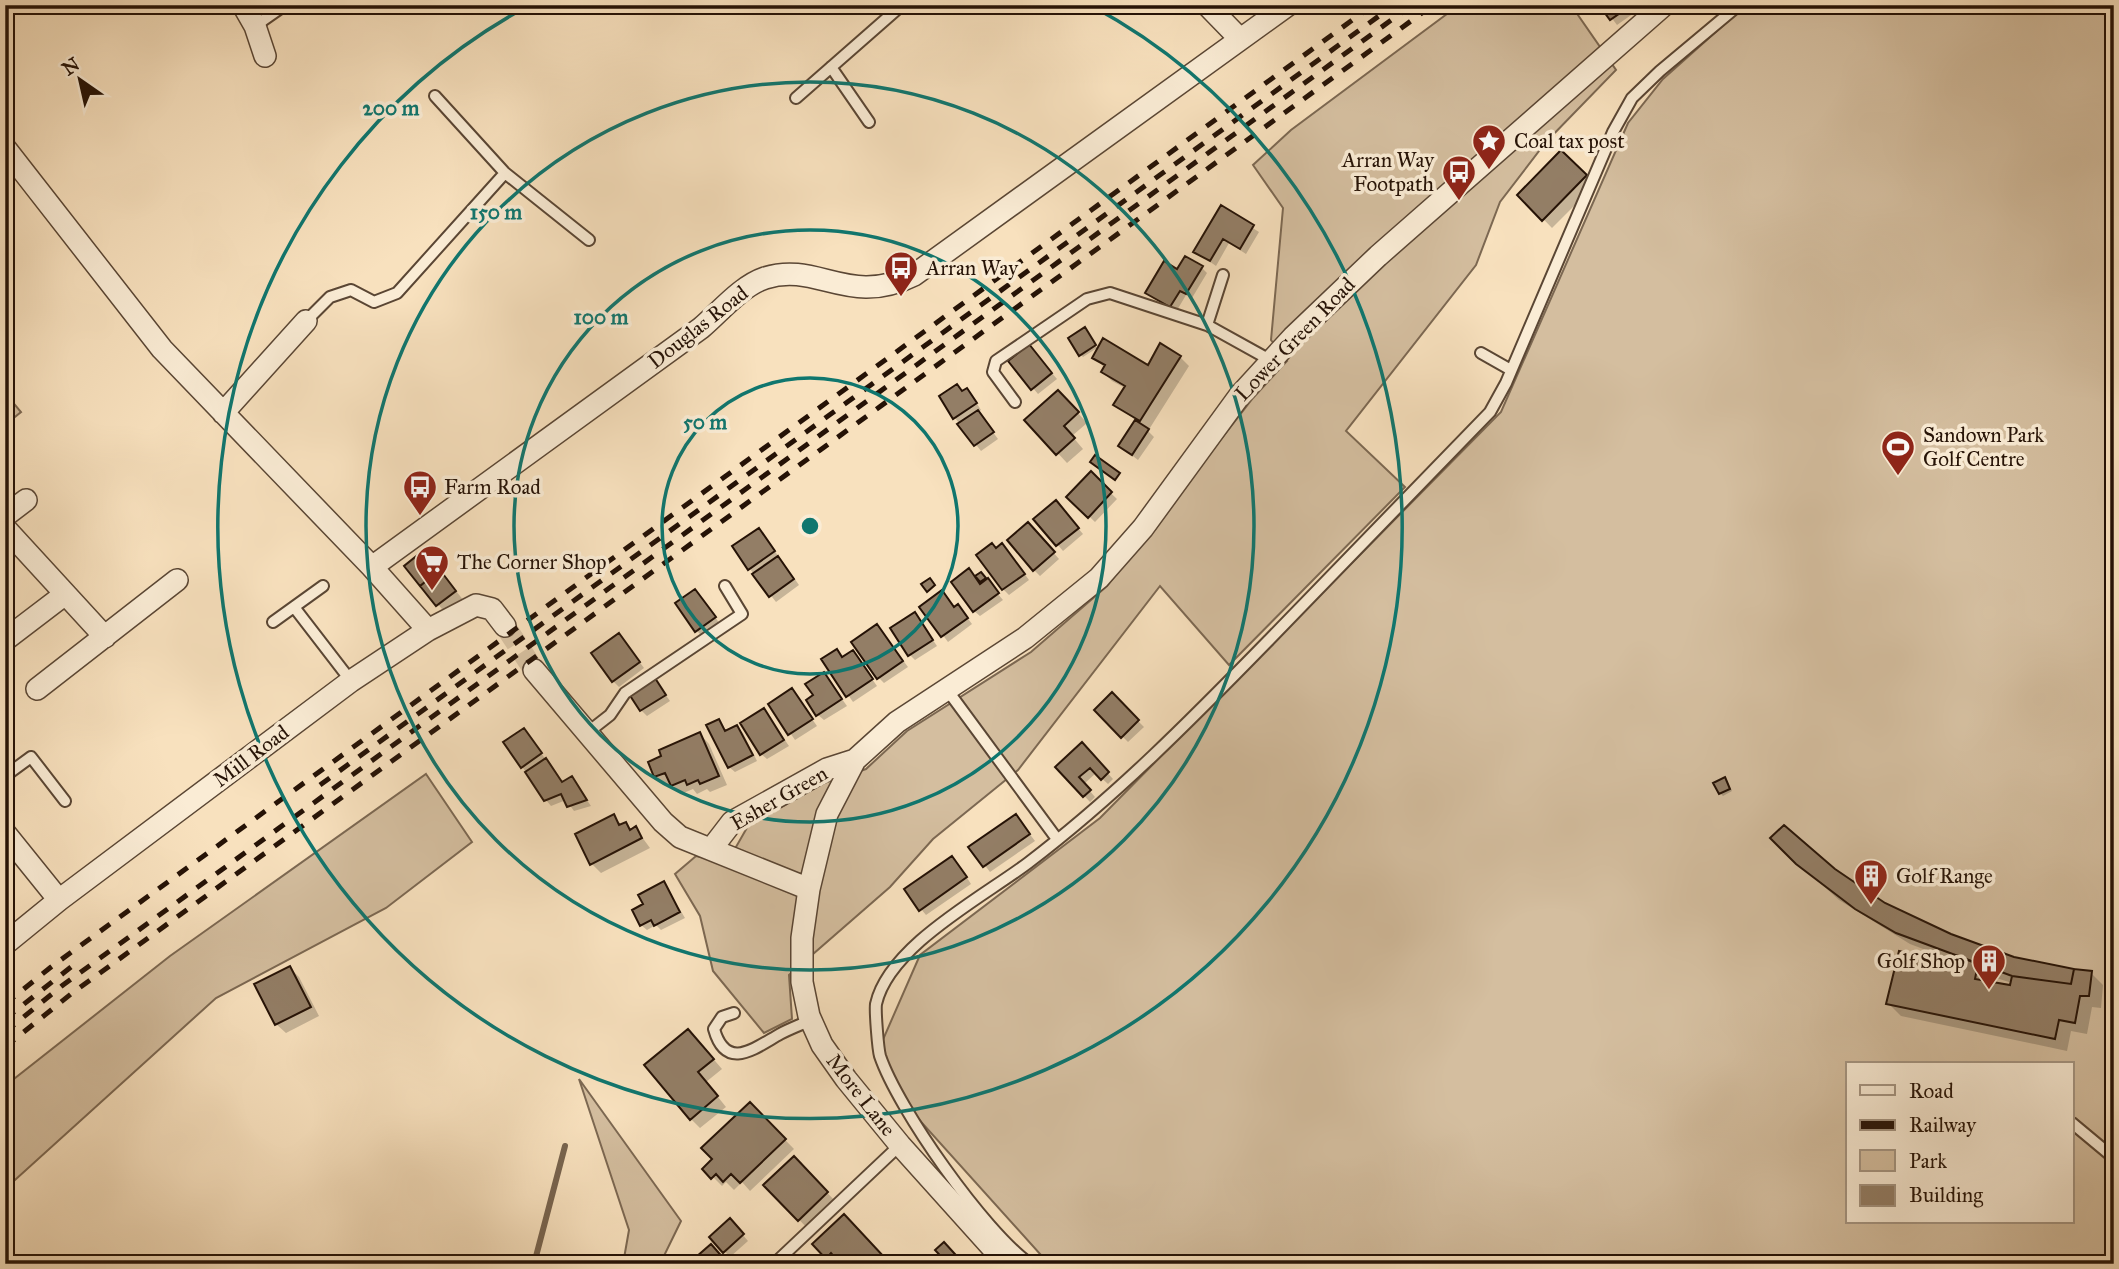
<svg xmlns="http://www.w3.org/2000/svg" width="2119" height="1269" font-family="'IM FELL Great Primer',serif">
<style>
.green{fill:#d4be9f;stroke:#7c6852;stroke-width:2;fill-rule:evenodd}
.shadow{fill:#0003;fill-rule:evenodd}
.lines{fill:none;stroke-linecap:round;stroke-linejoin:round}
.stream{stroke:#78644f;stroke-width:6}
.building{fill:#937e66;stroke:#251206;stroke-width:2}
.street-tunnel{stroke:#d8c2a2;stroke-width:21;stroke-dasharray:21 10;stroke-linecap:butt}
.lane-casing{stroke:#5a4634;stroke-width:14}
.street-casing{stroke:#5a4634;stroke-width:24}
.lane{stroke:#faecd5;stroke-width:10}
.street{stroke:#faecd5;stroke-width:21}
.rail{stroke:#251206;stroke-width:5;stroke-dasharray:12 12;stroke-linecap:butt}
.ring{fill:none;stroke:#0f766e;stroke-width:3.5}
.labels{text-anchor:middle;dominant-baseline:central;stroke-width:7;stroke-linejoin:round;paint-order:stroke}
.poi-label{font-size:21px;fill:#251206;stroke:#faecd5;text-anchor:start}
.street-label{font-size:21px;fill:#251206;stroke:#faecd5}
.centre{fill:#0f766e;stroke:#faecd5;stroke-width:3.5}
.ring-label{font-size:21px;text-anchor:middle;font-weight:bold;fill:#0f766e;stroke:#faecd5;stroke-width:7;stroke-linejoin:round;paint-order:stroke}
</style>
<rect width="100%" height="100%" fill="#f8e1be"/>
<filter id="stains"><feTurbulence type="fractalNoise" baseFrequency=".00286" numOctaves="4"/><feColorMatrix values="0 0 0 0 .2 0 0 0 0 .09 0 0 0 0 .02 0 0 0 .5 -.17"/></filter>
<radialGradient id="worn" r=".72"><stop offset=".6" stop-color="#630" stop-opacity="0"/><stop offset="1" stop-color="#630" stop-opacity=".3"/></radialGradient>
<path class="green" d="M1459,5H1571L1616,70L1546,142L1500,202L1476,265L1346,431L1405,487L1229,665L1160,586L1018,770L933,839L890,887L789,975L792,1019L764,1033L713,971L700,916L675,874L696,856L723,862L736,847L748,826L824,783L866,769L907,731L1031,652L1107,586L1253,398L1287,361L1271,340L1283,208L1253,165L1291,130Z
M1746,5H2114V1264H1049L895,1093L878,1051L920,955L1100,818L1501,412L1628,123L1663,79ZM1848,1064H2072V1222H1848Z
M5,393L21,412L5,425Z
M426,774L472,842L386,908L216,998L5,1189V1086L170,956Z
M579,1079L681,1221L660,1264H623L629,1230Z"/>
<path class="shadow" d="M1602,5H1629L1634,13L1617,25Z
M1561,152L1595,185L1552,228L1520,195Z
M1221,208L1259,232L1246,254L1229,243L1216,266L1196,252Z
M1201,267L1207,273L1192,298L1186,295L1176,312L1147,292L1178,271Z
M1087,332L1097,348L1083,357L1081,355Z
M1034,352L1057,379L1038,394L1033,388Z
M1094,357L1148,367L1180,357L1189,366L1148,431L1154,437L1138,460L1120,446L1137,421L1115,405L1125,388L1112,381L1103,372L1105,368Z
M957,386L972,396L981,410L978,412L998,439L981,451L955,418Z
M1067,401L1087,423L1072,436L1083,449L1067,463L1027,420Z
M1091,474L1117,499L1095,522L1069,497Z
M1061,508L1083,534L1063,551L1036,519Z
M1034,530L1059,559L1040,576L1034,570Z
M764,536L799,585L776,602L750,569Z
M1008,551L1029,580L1009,595L1003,589Z
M433,562L464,601L446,614L407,566Z
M981,574L1003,600L980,616L974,611L976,578Z
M701,597L720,624L702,636L697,631Z
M922,607L955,609L963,612L972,624L948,642Z
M915,614L937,646L915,660L909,654Z
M877,626L908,667L884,683L879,678Z
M624,641L644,668L619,687L613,681Z
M853,652L877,686L853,702L824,660L843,658Z
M824,674L847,706L824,720L818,715Z
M655,680L670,701L647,716L641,710Z
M792,691L817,726L795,740L771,705Z
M1112,695L1144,727L1128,742L1096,710Z
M764,710L789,746L767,759L761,754Z
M718,721L727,732L737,727L743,733L757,761L735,772L729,767Z
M700,734L709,744L727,785L710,792L707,789L697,794L693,789L681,794L671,783L665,786L656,776L650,763Z
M529,736L563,784L572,778L591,806L574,811L566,800L551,806L546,800L505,743Z
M1082,745L1113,779L1108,784L1096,773L1084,784L1095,797L1090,802L1057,767Z
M1727,781L1732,791L1723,796L1720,793Z
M613,816L623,826L626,824L632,831L636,829L650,848L601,873L592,864Z
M1016,816L1035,841L990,872L971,847Z
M1784,850L1834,870L1884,905L1950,935L2014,959L2091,973L2103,985L2101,1008L2092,1007L2087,1034L2071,1031L2067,1051L1901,1016L1888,1003L1960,963L1910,944L1839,900ZM1990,976L2012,983L2011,987L1989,983Z
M958,864L971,884L926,915L921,909Z
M664,883L685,918L661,930L656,925L647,930L641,925L645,905Z
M290,968L299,977L319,1016L286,1033L276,1024Z
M697,1040L722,1069L706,1082L726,1107L700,1128L691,1119Z
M750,1104L794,1149L750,1191L742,1182L734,1190L726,1182L722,1186L705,1169L715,1160Z
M794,1158L836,1202L808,1229L766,1185Z
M730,1220L748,1241L730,1257L711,1237Z
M853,1226L888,1264H833L814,1244Z"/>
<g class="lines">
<path class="stream" d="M534,1264L565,1146"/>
</g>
<path class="building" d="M1599,5H1629L1630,6L1610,20Z
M1561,150L1587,175L1542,221L1517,195Z
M1221,205L1254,225L1240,249L1223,239L1210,261L1193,252Z
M1185,256L1203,266L1186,294L1180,291L1170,307L1145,293L1164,261L1177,269Z
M1085,327L1096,345L1079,356L1068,338Z
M1103,338L1148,365L1160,343L1181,356L1140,421L1113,405L1125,386L1101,372L1105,365L1092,358Z
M1029,344L1052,373L1031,390L1008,361Z
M957,384L962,391L967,388L977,403L953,419L939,396Z
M1058,390L1079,412L1064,426L1075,438L1056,455L1024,420Z
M978,410L994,432L974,446L957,424Z
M1135,420L1149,429L1132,455L1118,446Z
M1095,455L1120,473L1115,480L1090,462Z
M1091,471L1112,492L1088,518L1066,497Z
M1056,500L1079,528L1056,546L1033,519Z
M1028,522L1055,552L1033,571L1007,540Z
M759,528L775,551L748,570L732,546Z
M992,543L996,548L1002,543L1025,574L1002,590L976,555Z
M424,550L440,570L420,586L404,566Z
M778,556L794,579L769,597L752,574Z
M969,568L980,584L988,578L999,593L973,612L951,582Z
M440,570L456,591L436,606L420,586Z
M981,572L986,578L980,582L975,576Z
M930,578L935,585L927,592L921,584Z
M695,589L716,617L695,632L675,603Z
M942,590L954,607L958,604L968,618L941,637L919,607Z
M915,612L933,640L908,656L890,628Z
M877,624L903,661L877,679L851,642Z
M619,633L640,662L612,682L591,653Z
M837,649L842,657L853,650L873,679L846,697L821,659Z
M824,672L842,699L816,716L806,700L813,695L805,684Z
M655,678L666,695L640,711L629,694Z
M792,688L813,719L788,735L768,704Z
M1112,692L1139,720L1121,738L1094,710Z
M764,708L784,740L760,755L740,723Z
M719,719L725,731L737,725L753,755L728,768L706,725Z
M524,728L542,753L521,768L503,742Z
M700,732L719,776L700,784L698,780L687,785L685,780L671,786L665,773L654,777L648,762L661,756L659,750Z
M1082,742L1109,772L1101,780L1090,768L1079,777L1091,790L1083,797L1055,767Z
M546,758L562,782L572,776L587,800L567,807L561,794L544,801L525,772Z
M1725,777L1730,789L1719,794L1713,783Z
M614,814L619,825L626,822L630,830L636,826L642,838L590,865L575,834Z
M1016,814L1030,834L983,867L968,847Z
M1784,825L1835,869L1885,903L1951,934L2014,957L2074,969L2071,984L2012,976L1896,933L1855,909L1796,864L1770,838Z
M952,856L967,877L919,911L904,889Z
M664,881L680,912L654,926L651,920L640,926L632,910L643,904L638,895Z
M1899,951L1955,963L1957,956L1978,964L1975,979L2010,985L2012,976L2071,984L2074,969L2092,971L2089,996H2080L2075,1023L2059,1020L2055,1039L1886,1004Z
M290,966L311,1007L275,1025L254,984Z
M688,1029L714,1059L698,1072L718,1096L690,1120L644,1065Z
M750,1102L786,1139L740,1183L731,1174L723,1182L716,1174L711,1179L702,1169L712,1159L701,1148Z
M794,1156L828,1192L798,1221L763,1185Z
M844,1214L885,1258L879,1264H840L831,1253L826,1259L812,1244Z
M730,1218L744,1234L723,1253L709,1237Z
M944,1242L964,1264H948L935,1250Z
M711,1244L725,1260L721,1264H688Z"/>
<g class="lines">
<path class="street-tunnel" d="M505,626L534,670"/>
<g class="lane-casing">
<path id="lane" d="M255,26L285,5
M831,67L869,122
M435,96L505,173L589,240
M796,98L902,5
M306,321L330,297L351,290L374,302L397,293L505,173
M1207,325L1223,275
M1481,353L1511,370
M1015,402L993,372L996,361L1087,299L1110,293L1207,325L1270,360
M294,607L351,681
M273,622L323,586
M948,691L1057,839
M587,733L610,715L625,693L742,614L725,586
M5,776L31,757L65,801
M734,1013L722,1017L714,1029C726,1072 755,1048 780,1034C789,1029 800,1025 811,1020
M2072,1123L2114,1158
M774,1264L900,1145
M1030,1264C984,1231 898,1109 880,1056C878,1049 875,1011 876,1004C889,946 983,897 1028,863C1116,796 1192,719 1269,640C1343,564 1417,488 1490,412L1506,383L1613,132L1632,98L1660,71L1739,5"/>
</g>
<g class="street-casing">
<path id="street" d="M243,5L255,26L265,56
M1207,5L1240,39
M5,148L162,349L372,567L428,630
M223,413L306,321
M5,516L26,500
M5,528L105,637
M372,567L701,328C720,312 741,286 765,278C818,261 848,308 914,275L1288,5
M5,640L64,595
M534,670L663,822L680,837L809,889
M37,689L177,580
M5,833L59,900
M712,848L732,822L827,769L855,760
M5,944L59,900L351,681L428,630L476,605L492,609L505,626
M1007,1264L900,1145L846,1079L822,1045L809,1016L802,982V938L809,889L827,814L855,760L897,722L1025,638L1099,578L1143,528L1240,395L1293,337L1378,256L1664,5"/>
</g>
<use href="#lane" class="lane"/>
<use href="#street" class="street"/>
<path class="rail" d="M320,785L1394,5
M5,1004L51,967L1373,5
M5,1019L71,967
M5,1032L63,985L1412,5
M5,1047L71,994L1433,5"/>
</g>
<g class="ring">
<circle cx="810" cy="526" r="148"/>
<circle cx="810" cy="526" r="296"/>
<circle cx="810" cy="526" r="444"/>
<path d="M1092 6A592 592 0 1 1 528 6"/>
</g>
<defs>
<g id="sight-pin" transform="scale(1.75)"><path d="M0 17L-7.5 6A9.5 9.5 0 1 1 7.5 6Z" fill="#8f2418" stroke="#faecd5"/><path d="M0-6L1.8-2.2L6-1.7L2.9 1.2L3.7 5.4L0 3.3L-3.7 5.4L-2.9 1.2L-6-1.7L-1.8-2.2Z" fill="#fff"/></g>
<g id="bus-pin" transform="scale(1.75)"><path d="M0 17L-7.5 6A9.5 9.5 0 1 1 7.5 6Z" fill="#8f2418" stroke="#faecd5"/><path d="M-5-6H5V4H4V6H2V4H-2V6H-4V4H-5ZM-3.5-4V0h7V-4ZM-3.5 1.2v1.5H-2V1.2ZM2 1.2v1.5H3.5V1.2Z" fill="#fff"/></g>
<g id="stadium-pin" transform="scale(1.75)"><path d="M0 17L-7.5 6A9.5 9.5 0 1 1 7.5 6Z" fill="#8f2418" stroke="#faecd5"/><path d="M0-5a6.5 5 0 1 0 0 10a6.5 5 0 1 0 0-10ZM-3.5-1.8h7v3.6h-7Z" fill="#fff"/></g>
<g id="supermarket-pin" transform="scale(1.75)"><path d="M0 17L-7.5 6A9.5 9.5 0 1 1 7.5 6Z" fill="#8f2418" stroke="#faecd5"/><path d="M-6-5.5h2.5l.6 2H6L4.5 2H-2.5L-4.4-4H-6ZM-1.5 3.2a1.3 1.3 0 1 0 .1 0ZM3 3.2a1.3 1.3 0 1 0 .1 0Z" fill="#fff"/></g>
<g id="building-pin" transform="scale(1.75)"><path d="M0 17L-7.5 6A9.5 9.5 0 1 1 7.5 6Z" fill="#8f2418" stroke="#faecd5"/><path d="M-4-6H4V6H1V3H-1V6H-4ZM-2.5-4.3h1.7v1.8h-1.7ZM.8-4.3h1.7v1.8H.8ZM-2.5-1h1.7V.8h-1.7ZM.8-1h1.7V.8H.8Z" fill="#fff"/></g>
</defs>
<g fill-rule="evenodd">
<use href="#sight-pin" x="1489" y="141"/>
<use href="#bus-pin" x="1459" y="172"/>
<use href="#bus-pin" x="901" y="268"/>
<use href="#stadium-pin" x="1898" y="447"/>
<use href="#bus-pin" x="420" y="487"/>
<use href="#supermarket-pin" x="432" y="562"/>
<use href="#building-pin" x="1871" y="876"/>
<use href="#building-pin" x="1989" y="961"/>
</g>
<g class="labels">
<g class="poi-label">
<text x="1514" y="141">Coal tax post</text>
<text x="1434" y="160" text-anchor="end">Arran Way<tspan x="1434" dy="24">Footpath</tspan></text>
<text x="926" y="268">Arran Way</text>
<text x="1923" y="435">Sandown Park<tspan x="1923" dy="24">Golf Centre</tspan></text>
<text x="444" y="487">Farm Road</text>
<text x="457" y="562">The Corner Shop</text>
<text x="1896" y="876">Golf Range</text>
<text x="1965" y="961" text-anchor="end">Golf Shop</text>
</g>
<g class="street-label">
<text transform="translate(698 327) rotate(-38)">Douglas Road</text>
<text transform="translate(1295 339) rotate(-46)">Lower Green Road</text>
<text transform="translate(251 756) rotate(-37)">Mill Road</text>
<text transform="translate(779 798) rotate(-30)">Esher Green</text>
<text transform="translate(861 1095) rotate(52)">More Lane</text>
</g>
</g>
<circle cx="810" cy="526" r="10" class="centre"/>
<g class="ring-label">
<text x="391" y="115">200 m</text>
<text x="496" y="219">150 m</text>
<text x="601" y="324">100 m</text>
<text x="705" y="429">50 m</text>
</g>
<rect width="2119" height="1269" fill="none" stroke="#f8e1be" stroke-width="28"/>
<rect x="7" y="7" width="2105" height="1255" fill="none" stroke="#251206" stroke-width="3.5"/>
<rect x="14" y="14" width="2091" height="1241" fill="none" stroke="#251206" stroke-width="2"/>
<rect x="1846" y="1062" width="228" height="161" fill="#faecd5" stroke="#a59582" stroke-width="2"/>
<rect x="1860" y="1085" width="35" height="10" fill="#faecd5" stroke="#a59582" stroke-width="2"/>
<text x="1909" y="1098" font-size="21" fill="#251206">Road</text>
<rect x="1860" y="1120" width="35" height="10" fill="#251206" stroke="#a59582" stroke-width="2"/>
<text x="1909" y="1132" font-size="21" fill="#251206">Railway</text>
<rect x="1860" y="1150" width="35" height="21" fill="#d4be9f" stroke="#a59582" stroke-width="2"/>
<text x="1909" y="1168" font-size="21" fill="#251206">Park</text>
<rect x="1860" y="1185" width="35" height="21" fill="#937e66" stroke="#a59582" stroke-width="2"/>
<text x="1909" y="1202" font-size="21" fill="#251206">Building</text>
<g transform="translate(80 80) rotate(326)" stroke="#faecd5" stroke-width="5" paint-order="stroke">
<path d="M0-5L12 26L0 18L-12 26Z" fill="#251206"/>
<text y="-10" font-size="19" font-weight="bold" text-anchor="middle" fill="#251206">N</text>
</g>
<rect width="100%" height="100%" filter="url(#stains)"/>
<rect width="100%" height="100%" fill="url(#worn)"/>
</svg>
